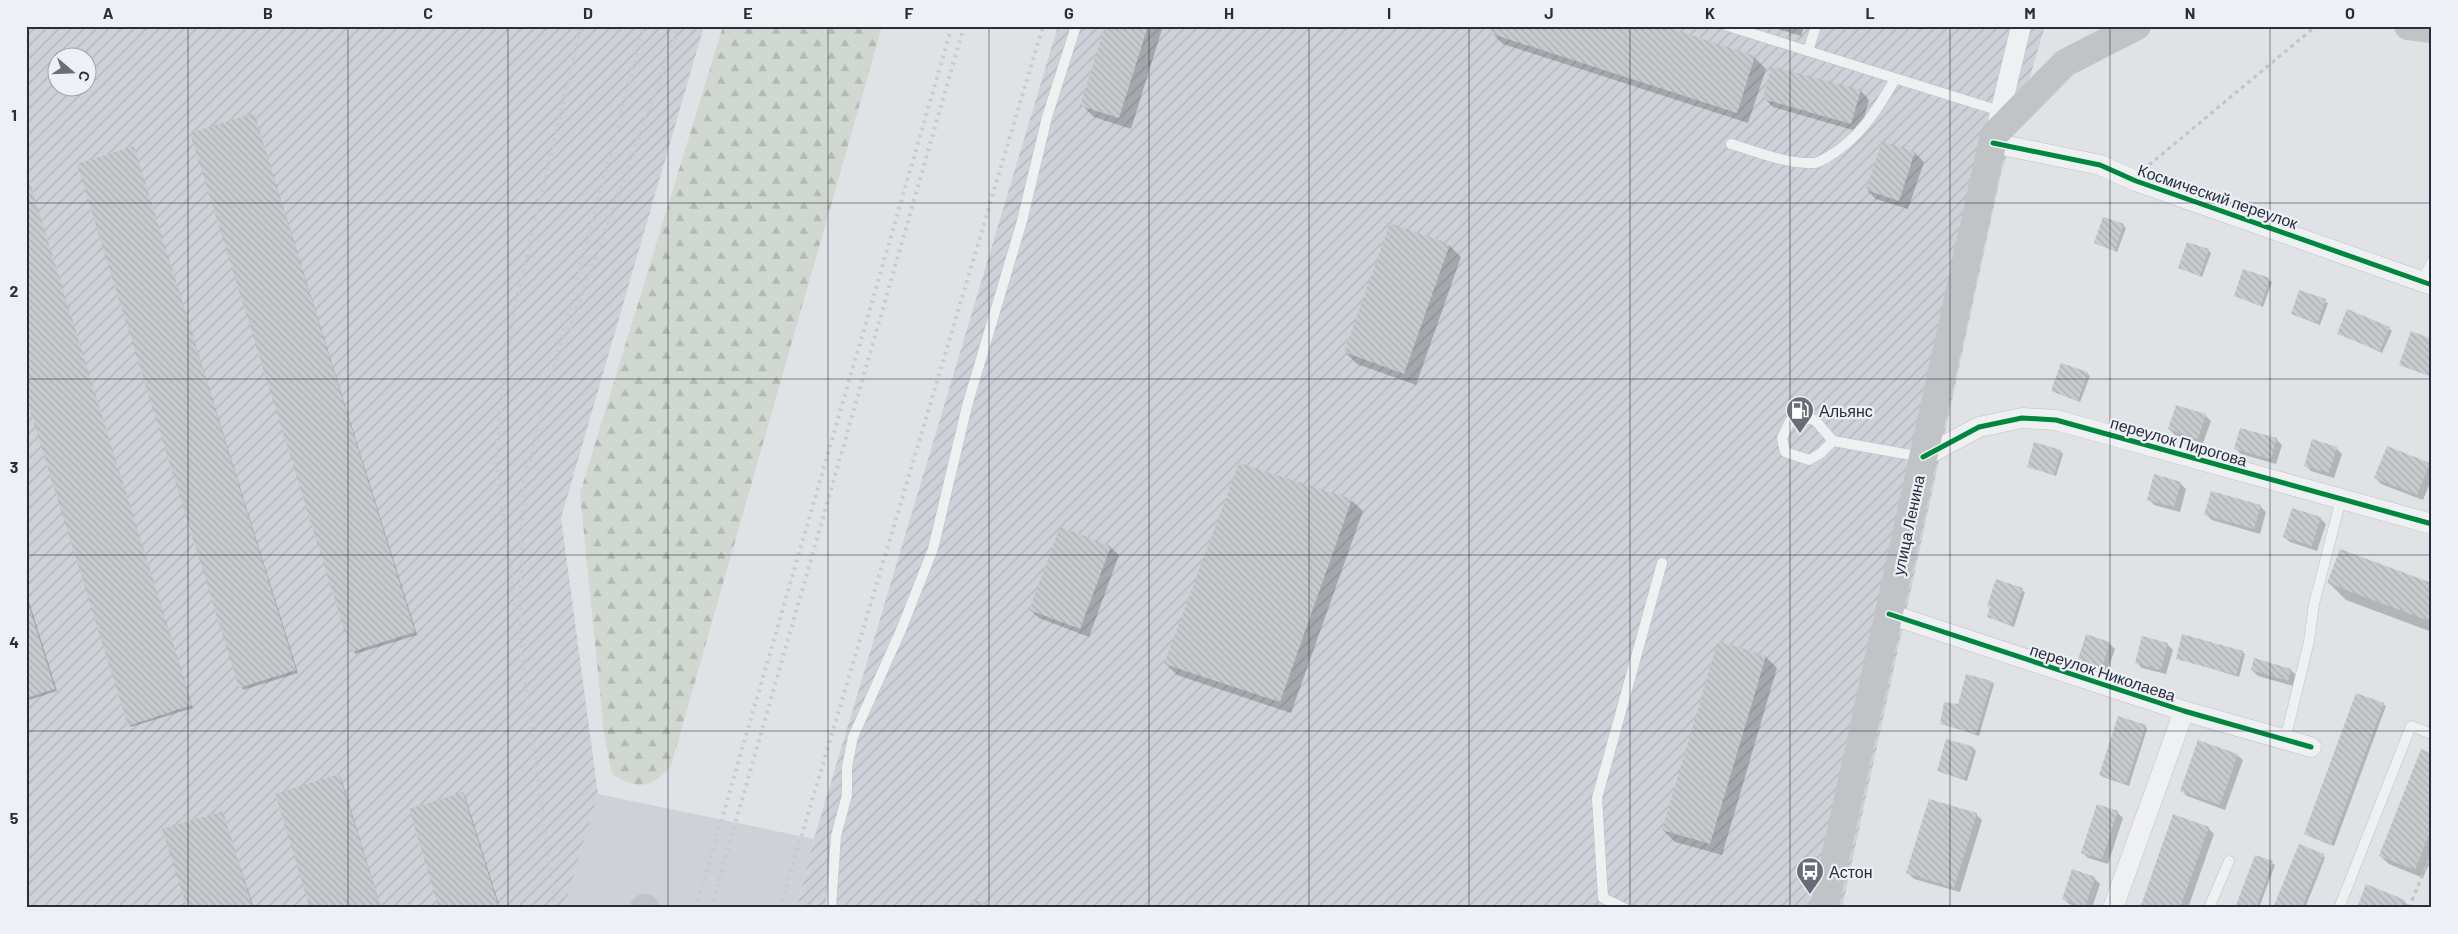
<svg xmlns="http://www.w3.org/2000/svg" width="2458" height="934" font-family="Barlow,sans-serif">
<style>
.built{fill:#ced1d8}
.industrial{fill:url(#industrial-furrows);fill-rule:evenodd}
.forest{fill:url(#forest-firs)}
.shadow{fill:#0003}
.building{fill:url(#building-back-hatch)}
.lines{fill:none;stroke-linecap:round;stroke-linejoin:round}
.lane-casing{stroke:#bec0c3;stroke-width:11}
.street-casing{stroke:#bec0c3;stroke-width:21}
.path{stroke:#c2c3c8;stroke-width:3;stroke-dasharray:4 4;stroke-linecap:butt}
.lane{stroke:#eff0f2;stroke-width:10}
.street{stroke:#eff0f2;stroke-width:20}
.secondary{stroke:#c1c3c7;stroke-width:28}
.rail{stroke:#c9cacc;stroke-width:4;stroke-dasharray:2.5 5;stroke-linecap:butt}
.cycleway-casing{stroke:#edf0f5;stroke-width:8}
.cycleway{stroke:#00873e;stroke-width:5}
.grid{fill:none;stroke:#282e3d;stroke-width:1;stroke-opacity:0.55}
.labels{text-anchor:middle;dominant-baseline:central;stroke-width:4.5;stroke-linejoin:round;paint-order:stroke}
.street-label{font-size:16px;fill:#282e3d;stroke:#edf0f5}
.poi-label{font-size:16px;fill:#282e3d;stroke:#edf0f5;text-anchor:start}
.neatline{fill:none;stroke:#282e3d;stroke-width:2}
.grid-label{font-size:16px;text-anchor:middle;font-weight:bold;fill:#282e3d}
</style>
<defs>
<pattern id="industrial-furrows" width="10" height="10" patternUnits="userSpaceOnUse" patternTransform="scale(1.25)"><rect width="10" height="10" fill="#ced1d8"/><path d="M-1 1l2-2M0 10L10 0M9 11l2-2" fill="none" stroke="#b1b4ba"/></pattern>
<pattern id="forest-firs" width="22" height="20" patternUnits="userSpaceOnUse" patternTransform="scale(1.25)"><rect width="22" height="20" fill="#d0d8d1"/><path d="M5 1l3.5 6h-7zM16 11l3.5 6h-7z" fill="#b3bab4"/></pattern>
<pattern id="building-back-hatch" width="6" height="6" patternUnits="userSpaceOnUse" patternTransform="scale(1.25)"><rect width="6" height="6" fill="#c8cacd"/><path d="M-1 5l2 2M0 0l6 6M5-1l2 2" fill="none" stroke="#acaeb1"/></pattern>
</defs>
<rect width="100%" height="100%" fill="#e0e2e5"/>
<path class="built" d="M598,794L814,839L797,908H564Z"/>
<path class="industrial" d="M26,26H704L561,518L598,794L564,908H26ZM58,58H88V88H58Z
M1058,26H2045L2001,174L1842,908H797L814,839Z"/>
<path class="forest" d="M723,26H882L671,766C649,790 639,790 612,774L604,733L580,493Z"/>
<path class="shadow" d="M1107,26H1163L1131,129L1094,117L1082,105Z
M1768,26H1804L1801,36Z
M1491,32L1754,57L1766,69L1748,123L1503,44Z
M1861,91L1869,100L1860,132L1773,107L1764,98Z
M254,114L417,635L355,654L191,134Z
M134,148L298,673L243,690L79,165Z
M1915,153L1924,162L1908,209L1876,199L1867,190Z
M28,182L193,708L131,727L129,725Z
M2123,225L2126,228L2117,252L2095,243Z
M1449,245L1461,257L1416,385L1357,364L1345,352Z
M2208,250L2211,253L2202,277L2180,268Z
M2244,270L2272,282L2263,307L2235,296Z
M2300,291L2328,303L2320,325L2292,314Z
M2389,328L2392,331L2382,353L2339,333Z
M2432,340V377L2400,364Z
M2087,373L2090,376L2080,402L2052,391Z
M2205,415L2211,421L2203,443L2175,435L2169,429Z
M2276,439L2282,445L2276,464L2241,454L2235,448Z
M2336,448L2342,454L2334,478L2311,471L2305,465Z
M2060,451L2063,454L2056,476L2028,466Z
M2429,464L2432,467V478L2423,500L2381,484L2376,478Z
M2180,483L2186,489L2180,512L2154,505L2149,499Z
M1351,500L1363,511L1291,713L1177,675L1166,664Z
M2260,506L2266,512L2260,534L2212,520L2206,515Z
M2320,518L2326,524L2317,551L2290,542L2284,537Z
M1110,547L1119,555L1089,637L1039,618L1030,610Z
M1997,580L2025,592L2014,627L1988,617Z
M2329,583L2432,584V632L2346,600Z
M26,592L57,691L26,701Z
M2109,643L2115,649L2107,672L2085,665L2079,659Z
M2167,644L2173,650L2166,674L2142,668L2136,662Z
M2242,652L2245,654L2239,677L2177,658Z
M1766,657L1777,668L1722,855L1675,842L1663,830Z
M2252,670H2291L2296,675L2293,686L2258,676Z
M1992,682L1994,684L1979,736L1941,723Z
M2383,704L2386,706L2334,846L2308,836L2305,833Z
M2145,726L2147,729L2129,786L2103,777L2101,775Z
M1973,748L1976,751L1967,781L1938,771Z
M2237,755L2243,760L2225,810L2187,796L2182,791Z
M2432,755V857L2423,878L2389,864L2380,856Z
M339,775L341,778L381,908H311Z
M463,794L465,796L500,908H441Z
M222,812L254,908H188Z
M2117,812L2123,818L2108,864L2088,858L2082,852Z
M1976,814L1982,820L1960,892L1914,879L1908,873Z
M2208,828L2214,834L2188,908H2141Z
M2323,855L2325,858L2305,908H2275Z
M2256,856L2275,865L2259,908H2237Z
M2094,878L2100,884L2092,908H2080L2069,904L2063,898Z
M2404,901L2411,908H2358Z"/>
<path class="building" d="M1105,26H1148L1119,118L1080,106Z
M1492,26H1663L1755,56L1737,113L1489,33Z
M1771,66L1861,90L1851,124L1763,99Z
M254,113L415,632L351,652L190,133Z
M1882,141L1915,152L1899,201L1866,190Z
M134,146L296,670L239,688L77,164Z
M29,180L192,705L128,726L26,398V181Z
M2103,217L2124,224L2115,251L2094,243Z
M1390,223L1450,244L1404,374L1344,352Z
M2187,242L2209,249L2200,276L2178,268Z
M2243,269L2270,278L2261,306L2234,296Z
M2299,290L2326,299L2318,323L2291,314Z
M2347,309L2390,327L2380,351L2337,334Z
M2411,331L2432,339V377L2399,365Z
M2061,363L2088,372L2078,401L2051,391Z
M2176,405L2206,414L2198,439L2168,429Z
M2240,428L2277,438L2271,459L2234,449Z
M2312,439L2337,447L2329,473L2304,466Z
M2034,442L2061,450L2054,475L2027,467Z
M2387,446L2430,463L2417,495L2374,478Z
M1239,463L1352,499L1280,702L1164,664Z
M2154,474L2181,482L2174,507L2147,500Z
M2211,491L2261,505L2254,529L2204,515Z
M2292,508L2321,517L2312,546L2283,537Z
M1060,527L1111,546L1080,629L1029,610Z
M2340,549L2432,583V622L2327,583Z
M1996,579L2023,588L2011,625L1987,617L1990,607L1987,606Z
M26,596L55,689L26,698Z
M2086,634L2110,642L2102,668L2078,660Z
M2182,634L2243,651L2236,675L2176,659Z
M2142,636L2168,643L2161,670L2135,663Z
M1718,641L1766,656L1710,844L1662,830Z
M2254,658L2291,669L2288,681L2251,670Z
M1966,674L1992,681L1976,734L1940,724L1944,702L1958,704Z
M2356,693L2384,703L2331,844L2304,834Z
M2118,716L2146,725L2126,784L2099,775Z
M1946,739L1974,747L1964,779L1937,771Z
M2198,740L2238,754L2220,805L2180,791Z
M2421,749L2432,754V827L2415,870L2379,856Z
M339,774L381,908H310L275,794Z
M463,792L499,908H439L409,809Z
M1929,799L1977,813L1954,888L1906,873Z
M2097,804L2118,811L2102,859L2081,853Z
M223,811L253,908H187L162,829Z
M2173,814L2209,827L2180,908H2140Z
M2299,844L2324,854L2302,908H2273Z
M2255,855L2273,861L2256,908H2235Z
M2072,869L2095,877L2085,907L2062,899Z
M2366,884L2405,900L2402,908H2357Z
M972,899L998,907V908H970Z"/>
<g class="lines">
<g class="lane-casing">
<path id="lane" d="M1728,26L2000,111
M1808,51L1816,26
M1731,144C1758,152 1786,164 1814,163C1819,163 1823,159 1828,157C1859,139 1878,109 1895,79
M2422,282L2432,261
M1833,441L1821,453L1809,460L1785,452L1782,438L1790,421L1800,417L1815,420L1833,441L1922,457
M2285,740L2309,641L2314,604L2341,499
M831,908L836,836L847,795V767L853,737L901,630L933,549L967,406L1022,221L1047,117L1076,26
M1624,908L1603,898L1597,798L1662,563
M2209,908L2229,861
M2339,908L2411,726L2432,734"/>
</g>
<g class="street-casing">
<path id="street" d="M1995,134L2021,26
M1993,143L2100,165L2136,181L2432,285
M1923,457L1979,427L2022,418L2056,420L2432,524
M1889,614L2184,711L2311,747
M2113,908L2184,711"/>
</g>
<path class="path" d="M2149,165L2316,26
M2409,908L2432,851"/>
<use href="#lane" class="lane"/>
<use href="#street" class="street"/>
<path class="secondary" d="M2408,26L2432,29
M644,908H645
M1824,908L1994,135L2065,63L2137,26"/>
<path class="rail" d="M569,330L679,26
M515,606L496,462L503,382L515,306L581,26
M555,908L520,642L523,484L644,26
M696,908L952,26
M711,908L964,26
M780,908L1043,26"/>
<g class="cycleway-casing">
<path id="cycleway" d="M1993,143L2100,165L2136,181L2432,285
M1923,457L1979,427L2022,418L2056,420L2432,524
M1889,614L2184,711L2311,747"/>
</g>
<use href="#cycleway" class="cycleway"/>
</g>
<path class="grid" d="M188,26V908M348,26V908M508,26V908M668,26V908M828,26V908M989,26V908M1149,26V908M1309,26V908M1469,26V908M1630,26V908M1790,26V908M1950,26V908M2110,26V908M2270,26V908M26,203H2432M26,379H2432M26,555H2432M26,731H2432"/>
<defs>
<g id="fuel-pin" transform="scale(1.4375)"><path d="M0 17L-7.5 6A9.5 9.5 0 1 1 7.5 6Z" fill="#686d78" stroke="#edf0f5"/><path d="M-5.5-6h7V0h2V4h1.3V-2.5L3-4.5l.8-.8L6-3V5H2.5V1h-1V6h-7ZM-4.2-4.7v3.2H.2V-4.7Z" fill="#fff"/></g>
<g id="bus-pin" transform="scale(1.4375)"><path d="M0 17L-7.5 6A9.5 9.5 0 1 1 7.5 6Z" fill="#686d78" stroke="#edf0f5"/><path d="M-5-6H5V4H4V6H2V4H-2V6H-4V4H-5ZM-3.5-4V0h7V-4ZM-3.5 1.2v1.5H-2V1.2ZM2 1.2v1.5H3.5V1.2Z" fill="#fff"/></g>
</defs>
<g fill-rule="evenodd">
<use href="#fuel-pin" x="1800" y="410"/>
<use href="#bus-pin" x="1810" y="871"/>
</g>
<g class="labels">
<g class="street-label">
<text transform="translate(2218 196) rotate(19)">Космический переулок</text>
<text transform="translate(2179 441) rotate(16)">переулок Пирогова</text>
<text transform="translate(1908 525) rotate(-78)">улица Ленина</text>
<text transform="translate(2103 672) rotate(18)">переулок Николаева</text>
</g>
<g class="poi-label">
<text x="1819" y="410">Альянс</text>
<text x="1829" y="871">Астон</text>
</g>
</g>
<rect width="2458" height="934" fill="none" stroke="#edf0f5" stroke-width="55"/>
<g transform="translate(72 72) rotate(109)"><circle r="24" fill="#edf0f5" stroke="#9ea2ab"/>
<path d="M0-4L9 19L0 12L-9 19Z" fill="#686d78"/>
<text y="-8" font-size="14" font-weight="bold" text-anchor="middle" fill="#282e3d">С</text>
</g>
<rect x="28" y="28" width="2402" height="878" class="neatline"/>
<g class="grid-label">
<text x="108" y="19">A</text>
<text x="268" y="19">B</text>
<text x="428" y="19">C</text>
<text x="588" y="19">D</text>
<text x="748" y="19">E</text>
<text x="909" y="19">F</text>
<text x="1069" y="19">G</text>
<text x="1229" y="19">H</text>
<text x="1389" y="19">I</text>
<text x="1549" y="19">J</text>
<text x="1710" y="19">K</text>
<text x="1870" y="19">L</text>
<text x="2030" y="19">M</text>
<text x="2190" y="19">N</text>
<text x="2350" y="19">O</text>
<text x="14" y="121">1</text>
<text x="14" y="297">2</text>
<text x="14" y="473">3</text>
<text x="14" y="648">4</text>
<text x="14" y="824">5</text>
</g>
</svg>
